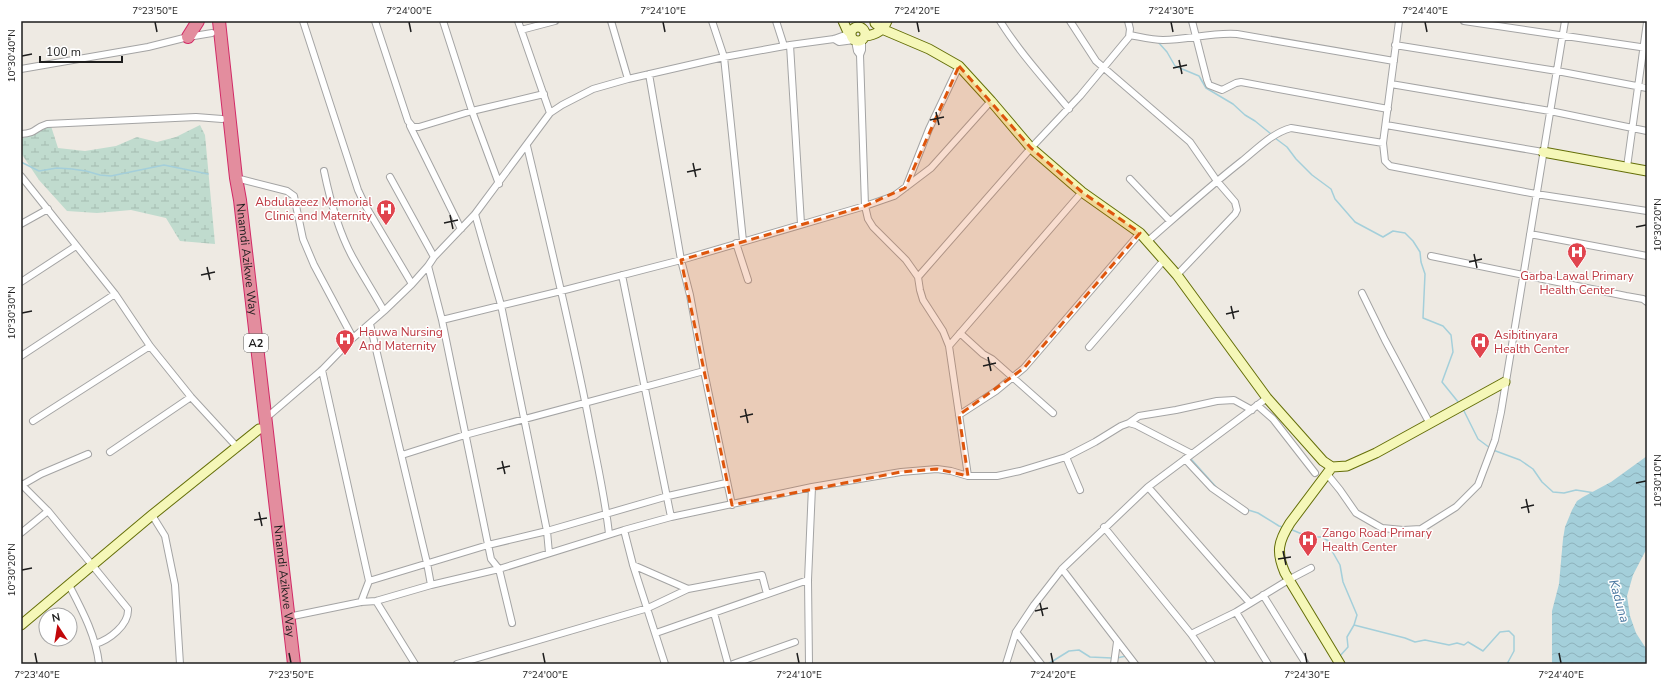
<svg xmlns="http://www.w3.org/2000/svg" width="1668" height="685" font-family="'Nunito Sans',sans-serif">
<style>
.wetland{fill:url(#wetland-marsh)}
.water{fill:url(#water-waves)}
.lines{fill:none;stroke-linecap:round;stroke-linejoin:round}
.stream{stroke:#a4cfda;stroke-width:1.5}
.street-casing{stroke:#a4a4a4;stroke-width:8}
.secondary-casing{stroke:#656f09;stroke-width:11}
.highway-casing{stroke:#d12a66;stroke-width:14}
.street{stroke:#fff;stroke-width:6}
.secondary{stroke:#f5f7b8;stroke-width:9}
.highway{stroke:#e38d9e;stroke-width:12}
.marked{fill:#de560d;fill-opacity:0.2;stroke:#de560d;stroke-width:3;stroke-dasharray:8 5;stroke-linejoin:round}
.ticks{fill:none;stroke:#1d1d1d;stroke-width:1.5}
.labels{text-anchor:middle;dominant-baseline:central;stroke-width:3;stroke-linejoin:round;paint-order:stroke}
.shield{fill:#fff;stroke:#616161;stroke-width:1}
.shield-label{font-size:11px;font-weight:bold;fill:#1d1d1d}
.health-label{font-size:12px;fill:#be3a42;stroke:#fff;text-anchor:start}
.street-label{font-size:12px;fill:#1d1d1d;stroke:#fff}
.water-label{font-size:13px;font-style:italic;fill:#4a77a0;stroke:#fff}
.neatline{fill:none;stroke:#1d1d1d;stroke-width:1.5}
.ticks-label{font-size:10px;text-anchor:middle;fill:#1d1d1d}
</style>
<defs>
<pattern id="wetland-marsh" width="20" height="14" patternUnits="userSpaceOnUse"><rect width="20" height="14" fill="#c0dbce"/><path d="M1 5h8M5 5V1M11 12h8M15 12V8" fill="none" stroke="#a5bcb0"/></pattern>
<pattern id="water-waves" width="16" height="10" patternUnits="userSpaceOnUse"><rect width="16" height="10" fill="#a4cfda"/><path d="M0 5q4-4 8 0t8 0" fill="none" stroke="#8db1bb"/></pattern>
</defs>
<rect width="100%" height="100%" fill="#eeeae3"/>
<path class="wetland" d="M200,125L205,135L215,244L180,241L166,218L131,210L97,213L67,211L39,180L21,153V139L51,126L58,148L85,151L116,146L137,137L157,142L176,137Z"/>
<path class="water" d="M1647,456V548L1633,575L1627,596L1630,616L1636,633L1647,650V664H1552V611L1559,584L1563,539L1565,527L1572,510L1577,501L1583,497L1611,482Z"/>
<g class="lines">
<path class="stream" d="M1158,42L1167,52L1175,66L1199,76L1206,88L1233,104L1245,115L1255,121L1271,134
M1275,138L1287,147L1296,159L1312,175L1331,189L1335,199L1355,222L1383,237L1393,231L1405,233L1413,241L1420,252L1421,262L1425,274L1423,318L1443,326L1451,335L1453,352L1442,382L1459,403
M21,162L39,171L57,168L72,169L86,171L100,175L111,176L164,165L208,174
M1463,409L1478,439L1490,448
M1493,450L1520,460L1533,469L1542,482L1553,492L1564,493L1576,490L1595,493
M1191,459L1217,488
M1245,509L1258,513L1279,526L1283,527
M1290,529L1309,537H1322L1330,542L1332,551L1340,565L1343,582L1357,615L1354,625
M1339,657L1348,647L1347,637L1354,625L1405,638L1415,642L1425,640L1449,645L1457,643L1464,645L1468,642L1483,651L1500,632L1509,631L1514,636V651L1507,664
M1117,658L1126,656
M1044,664H1048L1069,651L1079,650L1090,657L1112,658"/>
<g class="street-casing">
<path id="street" d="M303,21L358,190L365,205L412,284
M375,21L408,121L413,127H419L472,111L544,94
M443,21L472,111L499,184
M518,21L550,113
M611,21L628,79
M712,21L724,57L743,241
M776,21L784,46
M1000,21C1020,53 1045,80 1069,109
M1070,21L1096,61L1190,142L1217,181L1235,202L1237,210L1235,214L1177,275
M1192,21L1207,80L1209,85L1222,90L1236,83L1241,82L1388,109
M1399,21L1383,143L1385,161L1390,166L1536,194L1647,211
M1464,21L1647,48
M521,30L555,21
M1130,35C1141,37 1152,40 1163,40C1188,40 1212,32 1237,34L1394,61
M834,39L839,42L854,40
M862,40V50L860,55L865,206L868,219L873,227L906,260L918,277L920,290L923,300L943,331L949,346L968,476
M855,41L857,51L860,55
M790,45L801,224
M1395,45L1557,71L1647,88
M21,69L148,47L188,37L212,33
M649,74L681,260L690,295L704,371L732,505
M1391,84L1550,111L1647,131
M1386,125L1543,152
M410,126L461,229
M21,134C37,133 34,128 47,124L196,117L222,119
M527,146C549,238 571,329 589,421C596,459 605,496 609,534
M1627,167L1647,22
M324,171C330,200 338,231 353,258C363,276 374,293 384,311
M21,176L115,294L150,346L191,397L237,447
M390,177L434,257
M236,178L287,191L294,196L303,239L314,265L353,338
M1130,179L1170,221
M906,187L929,129L959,66
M475,214L501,305L547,531L549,553
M21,224L48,209
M1530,234L1647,256
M1148,241C1179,214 1210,186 1242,161C1257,149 1272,133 1291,128L1383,143
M736,243L748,280
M1431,256L1626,296L1643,299L1647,302
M428,266L442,320L491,559L499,569L512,623
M622,275L671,517
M918,277L1031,148L1080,96L1129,37L1130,29L1128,21
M21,282L76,246
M1362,293L1385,340L1430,424
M442,320L561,291L681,260L865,206L894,196L931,168L991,101
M370,324L427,563L431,585
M960,333L983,354L992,359L1053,413
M949,346L1082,192
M1089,347L1164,260
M21,356L115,294
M322,370L369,581L361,602
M1257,405L1273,419L1315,473
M959,415L996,391L1024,368L1140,233
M266,418L322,370L353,338L384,311L412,284L428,266L434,257L475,214L550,113L562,105L593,89L628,79L724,57L790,45L834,39L845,35H851
M33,421L150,346
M1129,423L1139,416L1176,410L1217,401L1234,400L1252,410
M110,452L191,397
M402,455L465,435L704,371
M1066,457L1080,490
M1185,459L1212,488L1245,511
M1327,474L1340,490L1356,513L1382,528L1403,530L1421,529L1456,507L1478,485L1495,440L1501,412L1565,21
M21,484L48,511L128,609C129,625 109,640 95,644
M22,485L41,474L88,454
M1148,487L1250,603
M152,515L165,536L175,585L180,664
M1104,527L1191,634L1212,664
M624,530L671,517L812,487L901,472L937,469L951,471L968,476H997L1020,471L1066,457L1095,442L1121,426L1129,423L1136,425L1192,454
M21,533L48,511
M633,565L688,589
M1062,569L1135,664
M369,581L488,545L547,531L668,496L726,483
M69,585C82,610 96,636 99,664
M1263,595L1306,664
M376,601L415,664
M1236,612L1268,664
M714,613L728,664
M288,617L361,602L376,601L431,585L499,569L624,530L633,565L665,664
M1016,632L1041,664
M656,633L808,580
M1191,634L1236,612L1290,579L1311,568
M457,664L648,608L688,589L762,575L767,594
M733,664L795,642
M809,664L808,580L812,487
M1006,664L1016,632L1034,605L1062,569L1148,487L1267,398
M1114,664L1117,642"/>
</g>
<g class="secondary-casing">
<path id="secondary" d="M843,21L847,30L851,34
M875,23L882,29L929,49L959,66L991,101L1031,148L1082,192L1140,233L1177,275L1267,398L1323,461L1332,467L1347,466L1376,453L1505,382
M851 34a7 7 0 1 1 14 0a7 7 0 1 1-14 0Z
M865,36C876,35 883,31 887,21
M1543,152L1647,171
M1332,467L1290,523C1278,542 1276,552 1285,573L1340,664
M21,625L152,515L259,429"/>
</g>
<g class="highway-casing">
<g id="highway">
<path id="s1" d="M219,21L236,178L240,200L294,664"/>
<path d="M188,37L198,21"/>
</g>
</g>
<use href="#street" class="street"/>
<use href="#secondary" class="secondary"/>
<use href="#highway" class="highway"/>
</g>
<path class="marked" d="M959,66L1031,148L1082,192L1140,233L1024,368L959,415L968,476L937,469L901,472L732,505L681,260L865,206L905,188Z"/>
<path class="ticks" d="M155,22L157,32M409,22L411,32M663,22L665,32M917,22L919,32M1171,22L1173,32M1425,22L1427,32M22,56L32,54M1179,60L1182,74M1173,68L1187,65M936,112L939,125M930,120L944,117M693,163L696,177M687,172L701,169M450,215L453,229M444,223L458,220M1636,227L1646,225M1474,254L1477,268M1469,262L1482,259M207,267L210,280M201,275L215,272M1231,306L1234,319M22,313L32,311M1226,314L1239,311M988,357L991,371M983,366L996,363M745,409L748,423M740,417L753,414M502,461L505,474M497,469L510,466M1636,483L1646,481M1526,499L1529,513M1521,508L1534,505M259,512L262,526M254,520L267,518M1283,551L1286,565M1278,559L1291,557M22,570L32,568M1040,603L1043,616M1035,611L1048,608M35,653L37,663M289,653L291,663M543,653L545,663M797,653L799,663M1051,653L1053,663M1305,653L1307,663M1559,653L1561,663"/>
<defs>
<g id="hospital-pin" transform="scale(1)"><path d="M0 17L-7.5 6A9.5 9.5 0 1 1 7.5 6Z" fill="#e0444e" stroke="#fff"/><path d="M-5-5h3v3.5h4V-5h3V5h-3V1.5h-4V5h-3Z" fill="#fff"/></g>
</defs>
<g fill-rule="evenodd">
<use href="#hospital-pin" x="386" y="209"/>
<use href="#hospital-pin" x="1577" y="252"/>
<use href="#hospital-pin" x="345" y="339"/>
<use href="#hospital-pin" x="1480" y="342"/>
<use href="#hospital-pin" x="1308" y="540"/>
</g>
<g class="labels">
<rect class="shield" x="244" y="334" width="24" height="18" rx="3"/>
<g class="shield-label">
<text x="256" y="343">A2</text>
</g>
<g class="health-label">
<text x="372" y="202" text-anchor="end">Abdulazeez Memorial<tspan x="372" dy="14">Clinic and Maternity</tspan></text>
<text x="1577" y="276" text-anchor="middle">Garba Lawal Primary<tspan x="1577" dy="14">Health Center</tspan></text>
<text x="359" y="332">Hauwa Nursing<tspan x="359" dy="14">And Maternity</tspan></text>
<text x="1494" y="335">Asibitinyara<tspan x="1494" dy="14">Health Center</tspan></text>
<text x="1322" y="533">Zango Road Primary<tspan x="1322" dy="14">Health Center</tspan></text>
</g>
<g class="street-label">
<text stroke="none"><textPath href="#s1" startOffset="240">Nnamdi Azikwe Way</textPath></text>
<text stroke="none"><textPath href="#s1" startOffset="564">Nnamdi Azikwe Way</textPath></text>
</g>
<g class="water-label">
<text transform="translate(1619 601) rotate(74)">Kaduna</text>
</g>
</g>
<rect width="1668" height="685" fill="none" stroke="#ffffff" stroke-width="44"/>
<g transform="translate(58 627) rotate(348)"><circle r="19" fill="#ffffff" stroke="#a5a5a5"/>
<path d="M0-3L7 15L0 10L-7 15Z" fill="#c2070a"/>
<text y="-6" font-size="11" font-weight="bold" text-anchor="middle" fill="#1d1d1d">N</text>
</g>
<path d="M40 56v6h82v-6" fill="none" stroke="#1d1d1d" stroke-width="2"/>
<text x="46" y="56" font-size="12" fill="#1d1d1d" stroke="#ffffff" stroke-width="3" paint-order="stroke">100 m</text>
<rect x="22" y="22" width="1624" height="641" class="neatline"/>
<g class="ticks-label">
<text x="155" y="14">7°23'50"E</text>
<text x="409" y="14">7°24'00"E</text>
<text x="663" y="14">7°24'10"E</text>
<text x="917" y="14">7°24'20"E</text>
<text x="1171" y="14">7°24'30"E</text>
<text x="1425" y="14">7°24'40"E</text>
<text transform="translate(11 56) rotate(-90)" y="4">10°30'40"N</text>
<text transform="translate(1657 225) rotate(-90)" y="4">10°30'20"N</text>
<text transform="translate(11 313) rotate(-90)" y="4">10°30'30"N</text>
<text transform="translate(1657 481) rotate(-90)" y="4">10°30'10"N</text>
<text transform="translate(11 570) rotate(-90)" y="4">10°30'20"N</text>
<text x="37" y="678">7°23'40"E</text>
<text x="291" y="678">7°23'50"E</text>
<text x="545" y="678">7°24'00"E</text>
<text x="799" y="678">7°24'10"E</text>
<text x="1053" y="678">7°24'20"E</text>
<text x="1307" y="678">7°24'30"E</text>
<text x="1561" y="678">7°24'40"E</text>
</g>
</svg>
